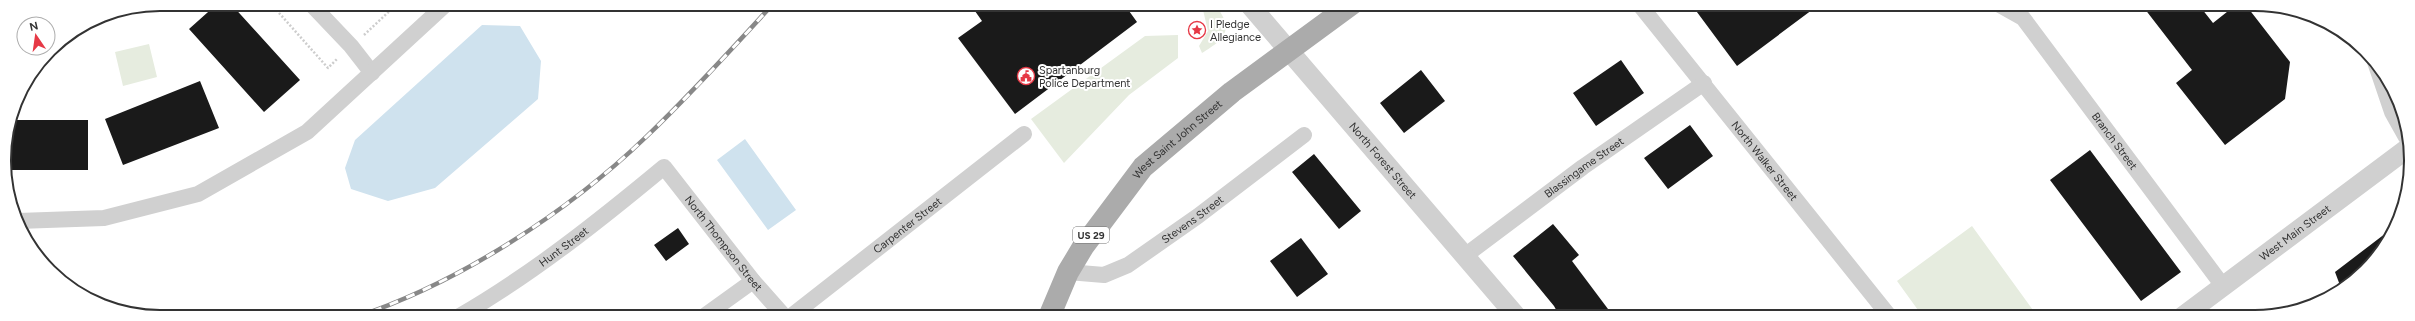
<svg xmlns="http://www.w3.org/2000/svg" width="2415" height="321" font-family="Figtree,sans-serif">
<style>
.green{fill:#e6ecdf}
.water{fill:#cfe2ee}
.building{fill:#1a1a1a}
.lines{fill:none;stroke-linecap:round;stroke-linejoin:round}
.path{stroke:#cdcdcd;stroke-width:2.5;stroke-dasharray:2 2;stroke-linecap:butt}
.minor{stroke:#d0d0d0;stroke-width:16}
.tertiary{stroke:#d0d0d0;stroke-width:20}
.primary{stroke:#ababab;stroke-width:22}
.rail-casing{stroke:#888;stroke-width:4.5}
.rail{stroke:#fff;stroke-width:3;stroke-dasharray:9;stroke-linecap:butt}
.labels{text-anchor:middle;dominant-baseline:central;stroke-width:4;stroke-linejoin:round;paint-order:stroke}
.shield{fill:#fff;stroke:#707070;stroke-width:1}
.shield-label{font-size:10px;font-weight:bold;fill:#333}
.poi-label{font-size:11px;fill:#333;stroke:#fff;text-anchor:start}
.street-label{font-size:11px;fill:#333;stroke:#fff}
.rim{fill:none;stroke:#333;stroke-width:2}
</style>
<rect width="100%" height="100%" fill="#fff"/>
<path class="green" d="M1212,4C1216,5 1220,11 1222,15C1233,35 1217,43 1202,53L1199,46L1208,31L1203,10Z
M1178,35V58L1129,95L1064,163L1031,119L1145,36Z
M149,44L157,77L123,86L115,52Z
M1972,226L2038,317H1923L1897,281Z"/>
<path class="water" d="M482,25L520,26L541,61L538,99L435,188L388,201L351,189L345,168L355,140Z
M745,139L796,210L768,230L717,160Z"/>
<path class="building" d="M217,4H231L300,80L264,112L189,29Z
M970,4H1124L1137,22L1015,114L958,38L982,21Z
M1691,4H1820L1737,66Z
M2141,4H2198L2213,23L2237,4H2245L2290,62L2285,99L2225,145L2176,83L2192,70Z
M1621,60L1644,93L1596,126L1573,93Z
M1421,70L1445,101L1404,133L1380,103Z
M200,81L219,128L123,165L105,119Z
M11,120H88V170H7L4,150Z
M1690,125L1713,156L1668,189L1644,158Z
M2090,150L2181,272L2141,301L2050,180Z
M1314,154L1361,211L1339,229L1292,172Z
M1553,224L1579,255L1572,261L1614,317H1560L1554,306L1513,256Z
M678,228L689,244L666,261L654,245Z
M2390,230L2392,233L2365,271L2341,288L2335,272Z
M1301,238L1328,274L1297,297L1270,261Z"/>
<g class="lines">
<path class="path" d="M271,4L328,68L338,58
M364,35L397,4"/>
<g class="minor">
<path d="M311,4L351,46L372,73"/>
<path id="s1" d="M1639,4L1890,317"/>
<path id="s2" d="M1998,4L2023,18L2223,286"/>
<path d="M2375,62L2392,112L2406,137"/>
<path d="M18,221L104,218L198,194L307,132L446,4"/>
<path id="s3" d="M1466,255L1583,167L1704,83"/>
<path id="s4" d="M1068,272L1104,275L1128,265L1198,216L1304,135"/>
<path id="s5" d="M458,317C531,275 599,221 664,167L753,281L785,317"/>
<path d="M703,317L753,281"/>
<path id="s6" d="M790,317L1024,134"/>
</g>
<g class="tertiary">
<path id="s7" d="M1249,4L1517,317"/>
<path id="s8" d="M2182,317L2408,148"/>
</g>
<path class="primary" id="s9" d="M1049,317L1068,272L1083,247L1143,167L1232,92L1352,4"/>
<g class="rail-casing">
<path id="rail" d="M356,317C459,283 568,212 646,137C690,95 732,49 773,4"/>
</g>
<use href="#rail" class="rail"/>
</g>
<defs>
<g id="sight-ring" transform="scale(0.9)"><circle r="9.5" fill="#fff" stroke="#e63946" stroke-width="1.5"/><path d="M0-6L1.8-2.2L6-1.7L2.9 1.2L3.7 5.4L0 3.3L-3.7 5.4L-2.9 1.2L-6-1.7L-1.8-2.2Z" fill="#e63946"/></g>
<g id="civic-ring" transform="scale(0.9)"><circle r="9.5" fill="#fff" stroke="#e63946" stroke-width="1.5"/><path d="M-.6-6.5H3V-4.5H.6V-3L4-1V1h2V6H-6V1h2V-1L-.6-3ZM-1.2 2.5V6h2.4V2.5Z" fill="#e63946"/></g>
</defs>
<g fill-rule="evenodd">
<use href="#sight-ring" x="1197" y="30"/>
<use href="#civic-ring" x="1026" y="76"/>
</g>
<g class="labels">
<rect class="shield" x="1073" y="227" width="36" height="16" rx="3"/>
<g class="shield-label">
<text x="1091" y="235">US 29</text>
</g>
<g class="poi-label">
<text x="1210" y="24">I Pledge<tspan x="1210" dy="13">Allegiance</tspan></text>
<text x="1039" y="70">Spartanburg<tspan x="1039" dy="13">Police Department</tspan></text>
</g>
<g class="street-label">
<text stroke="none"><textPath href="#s9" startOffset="222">West Saint John Street</textPath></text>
<text stroke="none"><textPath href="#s2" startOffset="182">Branch Street</textPath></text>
<text stroke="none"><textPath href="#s1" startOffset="201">North Walker Street</textPath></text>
<text stroke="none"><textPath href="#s7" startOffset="206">North Forest Street</textPath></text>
<text stroke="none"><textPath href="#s3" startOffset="147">Blassingame Street</textPath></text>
<text stroke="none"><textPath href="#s4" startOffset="141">Stevens Street</textPath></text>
<text stroke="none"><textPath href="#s6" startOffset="149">Carpenter Street</textPath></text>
<text stroke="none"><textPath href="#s8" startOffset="141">West Main Street</textPath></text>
<text stroke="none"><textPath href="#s5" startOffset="352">North Thompson Street</textPath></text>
<text stroke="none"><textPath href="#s5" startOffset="127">Hunt Street</textPath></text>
</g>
</g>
<path d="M0 0H2415V321H0ZM160 11H2255A149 149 0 0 1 2404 160V161A149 149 0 0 1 2255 310H160A149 149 0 0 1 11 161V160A149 149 0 0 1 160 11Z" fill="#fff" fill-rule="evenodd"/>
<path class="rim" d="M160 11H2255A149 149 0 0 1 2404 160V161A149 149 0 0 1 2255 310H160A149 149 0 0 1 11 161V160A149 149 0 0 1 160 11Z"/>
<g transform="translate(36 36) rotate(347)"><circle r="19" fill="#ffffff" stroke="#adadad"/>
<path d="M0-3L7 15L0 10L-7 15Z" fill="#e63946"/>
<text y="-6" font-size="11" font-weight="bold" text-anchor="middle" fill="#333333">N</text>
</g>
</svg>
